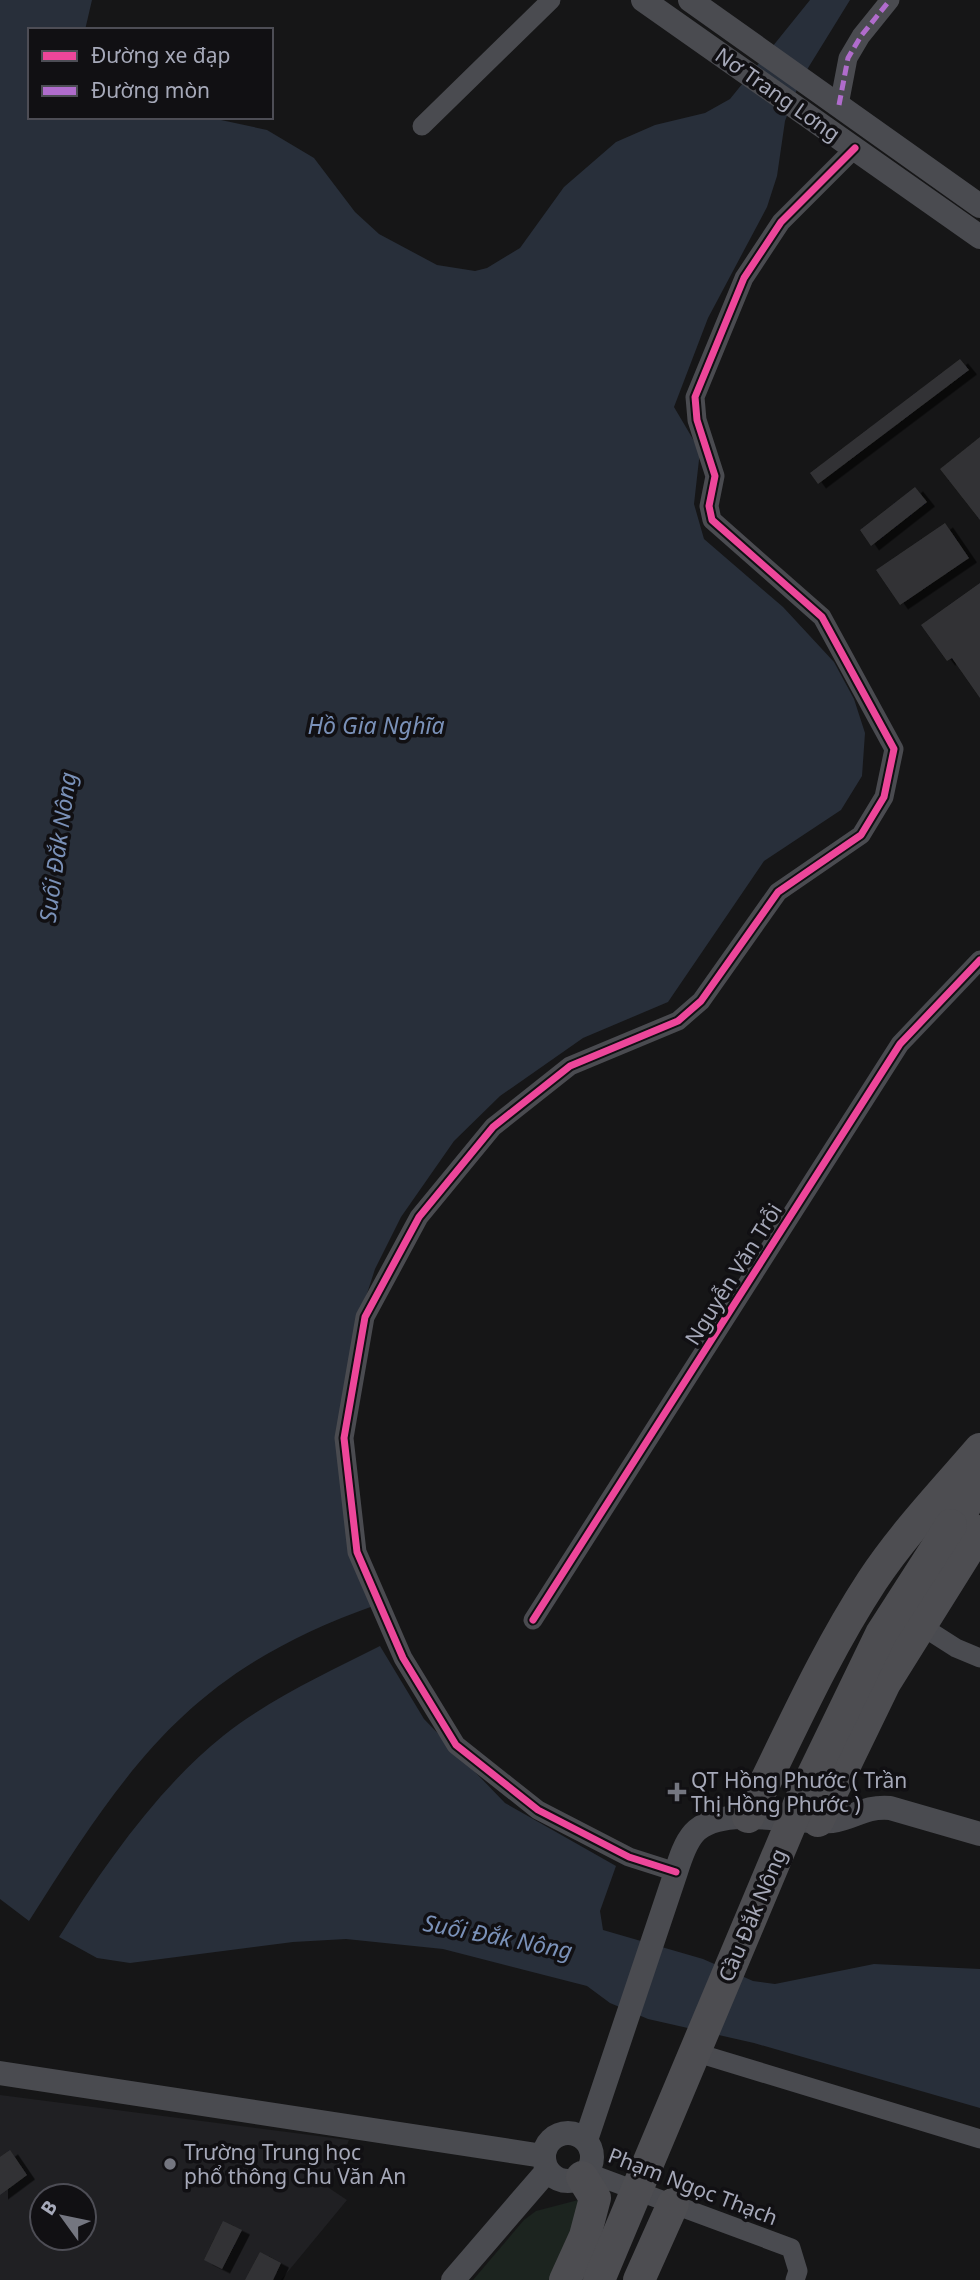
<svg xmlns="http://www.w3.org/2000/svg" width="980" height="2280" font-family="'Noto Sans',sans-serif">
<style>
.built{fill:#202023;fill-rule:evenodd}
.green{fill:#1c241f}
.water{fill:#282f3a}
.building{fill:#333335;filter:url(#shadow)}
.lines{fill:none;stroke-linecap:round;stroke-linejoin:round}
.minor{stroke:#4a4b50;stroke-width:19}
.tertiary{stroke:#4a4b50;stroke-width:24}
.primary{stroke:#4d4d51;stroke-width:32}
.primary-bridge{stroke:#4d4d51;stroke-width:32}
.quiet{stroke:#b06ccc;stroke-width:5;stroke-dasharray:10 5;stroke-linecap:butt}
.cycleway-casing{stroke:#111013;stroke-width:11}
.cycleway{stroke:#ed469a;stroke-width:7}
.poi-dot{fill:#747680;stroke:#111013;stroke-width:2.5}
.labels{text-anchor:middle;dominant-baseline:central;stroke-width:7;stroke-linejoin:round;paint-order:stroke}
.street-label{font-size:21px;fill:#a6a9b9;stroke:#111013}
.poi-label{font-size:21px;fill:#a6a9b9;stroke:#111013;text-anchor:start}
.water-label{font-size:23px;font-style:italic;fill:#7a91b8;stroke:#111013}
</style>
<defs>
<filter id="shadow"><feDropShadow dx="8" dy="4.5" stdDeviation="0" flood-color="#0009"/></filter>
</defs>
<rect width="100%" height="100%" fill="#161617"/>
<path class="built" d="M0,2095L349,2140L329,2188L347,2200L281,2280H0ZM42,2196H84V2238H42Z"/>
<path class="green" d="M582,2199L554,2280H473L524,2220L536,2211Z"/>
<path class="water" d="M0,0H92L85,30H30V117H207L267,130L314,158L355,212L379,234L437,265L475,271L487,268L520,248L564,187L616,142L655,125L705,113L730,99L810,0H850L800,81L785,121L777,176L767,207L708,318L674,407L700,451L694,504L704,539L783,607L834,662L854,699L865,733L862,776L841,810L764,861L668,1002L583,1038L500,1096L454,1141L401,1217L375,1269L352,1340L344,1452L376,1605C191,1670 130,1762 29,1921L0,1899Z
M380,1646L424,1719L505,1803L616,1866L600,1911L603,1930L703,1959L753,1981L775,1984L874,1964L980,1969V2108L754,2043L648,2019L610,2003L587,1986L443,1949L346,1939L293,1942L130,1963L97,1958L59,1937C104,1866 157,1789 223,1736C270,1699 326,1673 380,1646Z"/>
<path class="building" d="M960,359L969,370L818,484L810,473Z
M980,437V520L940,469Z
M915,487L927,502L871,546L860,530Z
M945,523L969,558L900,605L876,570Z
M980,583V698L952,658L947,661L921,625Z
M10,2150L27,2175L0,2195V2157Z
M223,2221L242,2230L222,2269L204,2260Z
M260,2252L281,2263L273,2280H245Z"/>
<g class="lines">
<path class="minor" d="M839,105L848,58L861,36L890,0
M422,126L551,0
M533,1620L900,1044L980,960
M920,1625L956,1648L980,1658
M676,1872L629,1857L538,1810L456,1745L403,1658L357,1552L344,1438L365,1317L419,1217L493,1127L570,1066L678,1021L701,1001L778,892L861,835L884,797L894,749L822,617L712,520L709,506L715,476L697,420L695,397L744,278L781,222L855,148
M694,2052L980,2139
M586,2172L791,2248L798,2271L795,2280"/>
<path class="tertiary" d="M643,0L980,237
M690,0L980,206
M0,2073L543,2156
M544 2157a24 24 0 1 1 48 0a24 24 0 1 1-48 0Z
M586,2140L676,1872C680,1859 685,1843 694,1833C721,1803 797,1825 832,1821C855,1818 863,1806 890,1808L980,1834
M453,2280L547,2171"/>
<path class="primary" d="M951,1525L965,1507L980,1466
M748,1817C788,1737 823,1656 872,1581C903,1534 943,1492 980,1449
M818,1821L885,1683L980,1531
M565,2280L585,2236L595,2198L582,2177
M639,2280L673,2204"/>
<path class="primary-bridge" d="M599,2280L802,1797L881,1634L951,1525"/>
<path class="quiet" d="M839,105L848,58L861,36L890,0"/>
<g class="cycleway-casing">
<path id="cycleway" d="M533,1620L900,1044L980,960
M676,1872L629,1857L538,1810L456,1745L403,1658L357,1552L344,1438L365,1317L419,1217L493,1127L570,1066L678,1021L701,1001L778,892L861,835L884,797L894,749L822,617L712,520L709,506L715,476L697,420L695,397L744,278L781,222L855,148"/>
</g>
<use href="#cycleway" class="cycleway"/>
</g>
<g class="poi-dot">
<path d="M673.5 1781.5h7v7h7v7h-7v7h-7v-7h-7v-7h7z"/>
<circle cx="170" cy="2164" r="7"/>
</g>
<g class="labels">
<g class="street-label">
<text transform="translate(778 94) rotate(35)">Nơ Trang Lơng</text>
<text transform="translate(733 1274) rotate(-58)">Nguyễn Văn Trỗi</text>
<text transform="translate(752 1915) rotate(-67)">Cầu Đắk Nông</text>
<text transform="translate(693 2186) rotate(21)">Phạm Ngọc Thạch</text>
</g>
<g class="poi-label">
<text x="691" y="1780">QT Hồng Phước ( Trần<tspan x="691" dy="24">Thị Hồng Phước )</tspan></text>
<text x="184" y="2152">Trường Trung học<tspan x="184" dy="24">phổ thông Chu Văn An</tspan></text>
</g>
<g class="water-label">
<text x="376" y="725">Hồ Gia Nghĩa</text>
<text transform="translate(57 847) rotate(-82)">Suối Đắk Nông</text>
<text transform="translate(498 1936) rotate(11)">Suối Đắk Nông</text>
</g>
</g>
<rect x="28" y="28" width="245" height="91" fill="#111013" stroke="#4d4d55" stroke-width="2"/>
<rect x="42" y="51" width="35" height="10" fill="#ed469a" stroke="#4d4d55" stroke-width="2"/>
<text x="91" y="63" font-size="21" fill="#a6a9b9">Đường xe đạp</text>
<rect x="42" y="86" width="35" height="10" fill="#b06ccc" stroke="#4d4d55" stroke-width="2"/>
<text x="91" y="98" font-size="21" fill="#a6a9b9">Đường mòn</text>
<g transform="translate(63 2217) rotate(303)"><circle r="33" fill="#111013" stroke="#4d4d55" stroke-width="2"/>
<path d="M0-5L12 26L0 18L-12 26Z" fill="#747680"/>
<text y="-10" font-size="19" font-weight="bold" text-anchor="middle" fill="#a6a9b9">B</text>
</g>
</svg>
